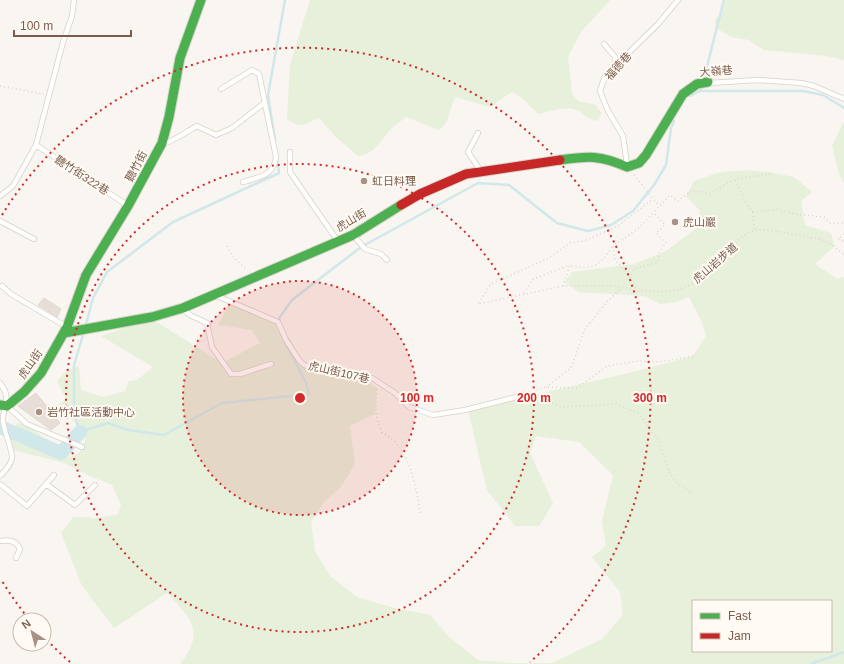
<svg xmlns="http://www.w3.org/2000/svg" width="844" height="664" font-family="Helvetica,'Noto Sans TC',sans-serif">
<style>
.green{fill:#e7f0db;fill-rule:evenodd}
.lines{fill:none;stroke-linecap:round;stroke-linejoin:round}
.stream{stroke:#d0e8ea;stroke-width:2.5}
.river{stroke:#d0e8ea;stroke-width:14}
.building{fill:#e6ded7;stroke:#e2d8d2}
.lane-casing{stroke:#d7d1cb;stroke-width:6}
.fast-casing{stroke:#d9d2cb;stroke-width:11}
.jam-casing{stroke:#d9d2cb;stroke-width:11}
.path{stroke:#dcd5d0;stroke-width:1.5;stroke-dasharray:1 3;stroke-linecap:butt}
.lane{stroke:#fefefd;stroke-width:4.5}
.fast{stroke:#4caf50;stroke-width:9}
.jam{stroke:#c62828;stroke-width:9}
.ring{fill:none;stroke:#d62828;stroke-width:2;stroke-dasharray:2 4}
.poi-dot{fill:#a69286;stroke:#fffaf3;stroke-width:1.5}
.labels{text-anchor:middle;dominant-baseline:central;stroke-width:4;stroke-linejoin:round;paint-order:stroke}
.street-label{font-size:11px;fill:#7a5c4d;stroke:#fffaf3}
.poi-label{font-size:11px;fill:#7a5c4d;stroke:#fffaf3;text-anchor:start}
.centre{fill:#d62828;stroke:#fffaf3;stroke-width:2}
.ring-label{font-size:12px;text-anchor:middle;font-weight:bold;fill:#d62828;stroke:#fffaf3;stroke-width:4;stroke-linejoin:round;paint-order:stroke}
</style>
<rect width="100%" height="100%" fill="#f9f5f0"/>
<path class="green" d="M310,0H610L581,32L568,57L572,93L578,101L596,105L601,113L598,121C585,119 584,112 573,109C563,106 549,112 539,114C528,107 526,98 512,92L490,107L455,97L446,123L439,130L406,117C401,121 395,125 391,129C380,141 375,154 358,156L337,138L319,118C305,124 300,129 287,119L290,65Z
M726,0H844V60L827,56L764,50L749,40L731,37L716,28L715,19L722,13Z
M844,121V183L839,173L832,146Z
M745,170L768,172L794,177L812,192L801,201L805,225L831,233L835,246L815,264L837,279L844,277V664H180C206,632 191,618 167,593L114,628L82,586L61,533L73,517L96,518L118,514L121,505L112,485L90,476L64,463L10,449L7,439L18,422L35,431L70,457L79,453L85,442L84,429L55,407L66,399L57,381L67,371L79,366L81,390L103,397L125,391L129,381L137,380L153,367L101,336L152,319L222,363L260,343L252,330L218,325L231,300L278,325L291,340L296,363L319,375H356L377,388L375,414L350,426L355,464L341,487L324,502L311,522L315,551L330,576L357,597L391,607L430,615L449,637L478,660L514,663H552L602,639L623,615L620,592L592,557L606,546L602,521L613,475L579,442L536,436L530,453L553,503L539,526H515L487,490L468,410L637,371L693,356L706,336L702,322L689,297L676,302L660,304L644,296L579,292L565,282L572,272L634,264L666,251L697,228L700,211L686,196L694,181L717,173ZM693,601H831V651H693Z"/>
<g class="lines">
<path class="stream" d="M704,78L724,0
M701,91H803L823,95L844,108
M690,96L700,91L701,87
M275,140L268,95L285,0
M278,323L280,317L292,300L361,247L478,183L509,185L557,223L588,231L611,225L633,211L654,185L666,165L671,128L674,121
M86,324L93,298L107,272L173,222L279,173L277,158
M83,335L74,365V415L80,432L108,423L128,430L164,435L222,403L309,394L306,383L284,340
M811,664L844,652"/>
<path class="river" d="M0,427L61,453L80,432"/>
</g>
<path class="building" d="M44,298L61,309L57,317L38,305Z
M36,393L60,423L51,430L18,406Z"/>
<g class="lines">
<g class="lane-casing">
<path id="lane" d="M604,44L615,57L616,65
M709,83L758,80L801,83L814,86L844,99
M221,89L252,70L259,74L276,157C274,176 259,177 243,182
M478,133L468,152L480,170
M164,143C171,143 189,130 197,126L216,135L232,128L264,103
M36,145L127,205
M290,152V172L337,240
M627,165L623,136L608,111L600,91L605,76L658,24L678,0
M0,196L13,186L36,145L63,42L72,16L74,0
M0,221L34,239
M354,236L365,249L381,254L387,260
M2,286L11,294L67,327
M217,296L278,322L286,340L299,360L304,365L345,375H362L372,378L395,393L409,407L433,415L465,410L528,394
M183,309L190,315L207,323L212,347L231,374H240L271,364
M0,383C13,399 2,406 3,421C4,432 12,448 12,458C11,465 5,471 0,476
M8,407L27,424L82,447
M0,484L27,506L54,475
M46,484L75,505L95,485
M0,541C9,540 16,540 20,549L16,558"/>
</g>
<g class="fast-casing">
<path id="fast" d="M560,160C589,156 600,155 627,167L639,163L646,155L683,94L697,84L708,82
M64,333L152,317L183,308L353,235L401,205
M0,405L7,406L24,392L41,373L67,327L86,275L128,206L162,143L169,117L180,58L201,0"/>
</g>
<g class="jam-casing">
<path id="jam" d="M401,205L420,194L466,174L560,160"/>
</g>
<path class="path" d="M0,86L44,94
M770,174L735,179L710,194L692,190L678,201L670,195L640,227L613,246L615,260L628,274L638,291C654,291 671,294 686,287C711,276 730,240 753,231C763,227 785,233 796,235C822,240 823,236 844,255
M634,175L659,206
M735,180L747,205L753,212
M753,212L777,209L795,214L824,217L830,223H844
M753,212L754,230
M844,234L838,239L844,241
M227,246L233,257L247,270
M612,247C601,265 592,271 570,265L563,286H616L638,291
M630,278L634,269L658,262L659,253L666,243L656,233L665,225L654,213
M563,286L478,304L491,284L547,259L570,243L584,241L618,226L652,200
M524,293L533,279L570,265
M546,387L571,368L585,329L606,303L621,288
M377,389C375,407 375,416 382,433C411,446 415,487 421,515
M533,392L546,387L577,388L607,366L638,361L659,362L695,356
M533,397L564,407L616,404L638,413L657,438L669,471L675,481L693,494"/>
<use href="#lane" class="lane"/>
<use href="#fast" class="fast"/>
<use href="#jam" class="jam"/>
</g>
<circle cx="300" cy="398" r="117" fill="#d62828" fill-opacity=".12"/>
<g class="ring">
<circle cx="300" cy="398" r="117"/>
<circle cx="300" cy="398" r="234"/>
<path d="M70 662A350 350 0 0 1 44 637M28 618A350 350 0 0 1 2 581M2 215A350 350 0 1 1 530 662"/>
</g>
<g class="poi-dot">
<circle cx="364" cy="181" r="4"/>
<circle cx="675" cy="222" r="4"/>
<circle cx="39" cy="412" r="4"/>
</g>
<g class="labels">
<g class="street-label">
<text transform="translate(618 66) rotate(-48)">福德巷</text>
<text transform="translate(716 71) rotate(-4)">大嶺巷</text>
<text transform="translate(136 166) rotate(-62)">聽竹街</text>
<text transform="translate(82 175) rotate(33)">聽竹街322巷</text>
<text transform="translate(351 220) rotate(-31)">虎山街</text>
<text transform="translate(715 263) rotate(-41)">虎山岩步道</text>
<text transform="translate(30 364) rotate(-55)">虎山街</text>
<text transform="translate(339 372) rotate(13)">虎山街107巷</text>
</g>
<g class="poi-label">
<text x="372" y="181">虹日料理</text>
<text x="683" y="222">虎山巖</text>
<text x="47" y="412">岩竹社區活動中心</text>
</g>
</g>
<circle cx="300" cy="398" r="6" class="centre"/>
<g class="ring-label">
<text x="417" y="402">100 m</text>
<text x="534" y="402">200 m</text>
<text x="650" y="402">300 m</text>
</g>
<rect x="692" y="600" width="140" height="52" fill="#fffaf3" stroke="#cabbb1"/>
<rect x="700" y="613" width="20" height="6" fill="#4caf50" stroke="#cabbb1"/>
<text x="728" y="620" font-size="12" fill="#7a5c4d">Fast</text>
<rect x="700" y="633" width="20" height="6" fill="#c62828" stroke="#cabbb1"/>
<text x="728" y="640" font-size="12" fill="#7a5c4d">Jam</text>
<g transform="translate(32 632) rotate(324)"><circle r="19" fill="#fffaf3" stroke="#cabbb1"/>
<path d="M0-3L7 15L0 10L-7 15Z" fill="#a69286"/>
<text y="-6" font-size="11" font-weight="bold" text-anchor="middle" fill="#7a5c4d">N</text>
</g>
<path d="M14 30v6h117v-6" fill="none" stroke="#7a5c4d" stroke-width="2"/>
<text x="20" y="30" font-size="12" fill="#7a5c4d" stroke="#fffaf3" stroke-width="3" paint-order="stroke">100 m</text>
</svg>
